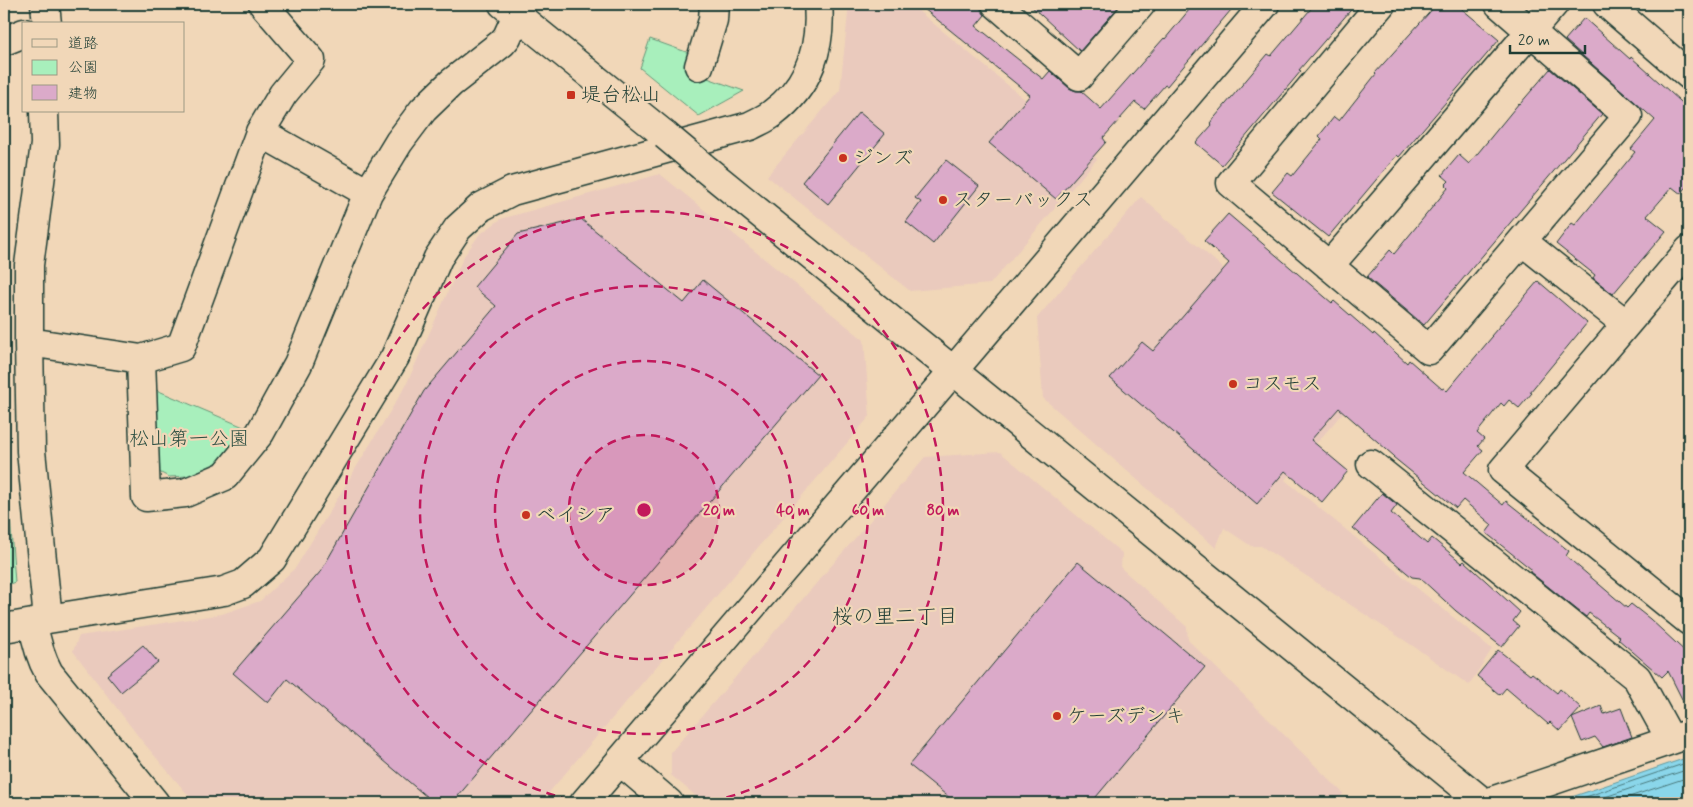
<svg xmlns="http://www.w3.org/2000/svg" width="1693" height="807" font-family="Mynerve,'Klee One',sans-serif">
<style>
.built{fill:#eacabd}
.green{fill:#a8efbc;stroke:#649678}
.water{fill:#8ad6ea;stroke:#5f99a1}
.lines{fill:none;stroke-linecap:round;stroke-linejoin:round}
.shore{stroke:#4a7a7d;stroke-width:1}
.building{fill:#dbaac9;stroke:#1f3d34}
.minor-casing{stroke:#1f3d34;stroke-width:31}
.minor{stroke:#f1d7b8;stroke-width:28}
.minor-bridge-casing{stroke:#1f3d34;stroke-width:31;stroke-linecap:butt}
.minor-bridge{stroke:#f1d7b8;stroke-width:28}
.ring{fill:none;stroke:#c2185b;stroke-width:2.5;stroke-dasharray:9 6}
.poi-dot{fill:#c8321e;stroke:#f1d7b8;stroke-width:2}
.labels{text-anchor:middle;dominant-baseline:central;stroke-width:4.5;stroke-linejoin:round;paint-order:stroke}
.poi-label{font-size:20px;fill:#1f3d34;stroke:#f1d7b8;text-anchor:start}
.park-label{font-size:20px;fill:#2d4f42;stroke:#f1d7b8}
.neighbourhood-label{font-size:21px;fill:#1f3d34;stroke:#f1d7b8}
.centre{fill:#c2185b;stroke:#f1d7b8;stroke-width:2.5}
.ring-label{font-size:15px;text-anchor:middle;font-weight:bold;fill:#c2185b;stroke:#f1d7b8;stroke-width:4.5;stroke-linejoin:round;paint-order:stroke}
</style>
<rect width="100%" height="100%" fill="#f1d7b8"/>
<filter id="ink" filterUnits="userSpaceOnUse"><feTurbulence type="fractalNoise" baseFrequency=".02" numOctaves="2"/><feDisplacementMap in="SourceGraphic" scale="10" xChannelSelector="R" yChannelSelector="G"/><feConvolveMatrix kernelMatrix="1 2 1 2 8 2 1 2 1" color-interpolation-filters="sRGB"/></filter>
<g filter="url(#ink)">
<path class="built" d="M849,4H910L1097,159L990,284L910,291L767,176L840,90Z
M660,174L864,340L870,416L540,803H195L142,741L73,651L79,636L222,614L260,601L296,567L406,385L464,256L479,235L501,219Z
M1141,197L1363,389L1285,480L1492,649L1469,685L1416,648L1261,546H1251L1224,528L1216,548L1043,398L1037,318Z
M1000,452L1122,553L1121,568L1187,627L1188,640L1343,793L1340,801L1342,803H704L671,775V752L925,457Z"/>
<path class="green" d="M650,39L689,53L685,70L744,91L699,116L640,68Z
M8,148L4,279V150Z
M154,389L246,428L220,461L188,476L169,477L159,472Z
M4,439L15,582L4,586Z"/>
<path class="water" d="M1689,757V803H1553L1557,802Z"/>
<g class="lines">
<path class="shore" d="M1568,803L1689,762
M1587,803L1689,769
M1611,803L1689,777"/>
</g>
<path class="building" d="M918,4H981V10L985,15L976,26L1043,79L1050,71L1069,88L1076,91H1081L1101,109L1164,38L1165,39L1194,4H1236L1167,86L1165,85L1144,109L1135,102L1103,138L1106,142L1056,199L989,143L1030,95Z
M1029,4H1121L1080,51Z
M1315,4H1356L1299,70L1301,71L1222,165L1196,143L1212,125L1210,123L1268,54L1271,56Z
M1437,4H1456L1499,40L1399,157L1397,155L1328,237L1272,192L1288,173L1292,176L1322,139L1319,136L1334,117L1339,121L1376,74L1375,73Z
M1584,18L1630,59L1631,57L1689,109V184L1681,194L1672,187L1647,216L1666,231L1613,294L1593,278L1595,275L1556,244L1572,223L1575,225L1635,152L1631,149L1655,120L1565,40Z
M1550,69L1602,114L1424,325L1367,277L1390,250L1394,254L1448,188L1445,185L1449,181L1442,175L1459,155L1469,164L1519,103L1520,104Z
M859,112L885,134L828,204L802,182Z
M946,160L979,186L933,244L906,222L921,202L915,198Z
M1228,214L1332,303L1334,301L1373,335L1374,333L1407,363L1409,360L1442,389L1444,388L1447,391L1492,337L1491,336L1538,281L1587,323L1530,392L1532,393L1519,408L1509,400L1504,406L1501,403L1477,433L1484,439L1478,446L1483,450L1464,472L1503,505L1506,501L1569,551L1566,556L1627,608L1631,604L1650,619L1689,655V713L1668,671L1662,677L1618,639L1620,637L1589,613L1586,617L1530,572L1531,569L1486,533L1492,525L1463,500L1456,508L1393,457L1394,456L1339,408L1311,440L1348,471L1322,502L1285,471L1257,504L1110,378L1142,342L1153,351L1229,263L1204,241Z
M581,219L684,303L703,280L818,375L452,803H434L287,679L268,703L233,673L321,571L424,391L496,306L474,287L518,234Z
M1382,493L1397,505L1391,513L1427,544L1432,538L1462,563L1464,561L1520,612L1513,621L1519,626L1502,647L1456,611L1420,578L1412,577L1353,528Z
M1078,562L1205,667L1091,803H956L909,765Z
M143,645L158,662L121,692L107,675Z
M1498,650L1530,675L1532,673L1557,693L1560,689L1581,708L1560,731L1550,722L1548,724L1506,688L1500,695L1477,676Z
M1601,706L1604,714L1621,708L1632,737L1603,747L1595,737L1582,742L1572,718Z"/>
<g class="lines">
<g class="minor-casing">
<path id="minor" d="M45,4L47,24
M503,4L665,135
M996,4L1079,76L1141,4
M1381,4L1231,183L1429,350L1628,116L1499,4
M1607,4L1689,75
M4,41L24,33
M699,66L713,20L714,4
M44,111L45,144L29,265V342L31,451L48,619
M260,132L368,193
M702,166L1484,803
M1522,241L1626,324
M1689,250L1503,470L1689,621
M1329,266L1554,4
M29,342L141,359L181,347L260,132L283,94L311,60L263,4
M141,359L146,497L185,493L225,476L260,433L298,364L368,193L399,142L423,110L451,83L502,43L507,37L522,4
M1371,464L1637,678L1671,740
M33,623C36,642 40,657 49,673L155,803
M4,628L33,623L48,619L224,591L243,584L272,559L395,357L438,258L458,228L481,207L512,191L750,126C757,122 766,119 773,113C809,86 822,47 818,4
M620,761L669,803
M584,803L919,411L1265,4
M1486,803L1689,734"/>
</g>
<use href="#minor" class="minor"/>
<g class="minor-bridge-casing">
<path id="minor-bridge" d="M665,135L702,166"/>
</g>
<use href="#minor-bridge" class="minor-bridge"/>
</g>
</g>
<circle cx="644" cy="510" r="75" fill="#c2185b" fill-opacity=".12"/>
<g class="ring">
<circle cx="644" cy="510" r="75"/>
<circle cx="644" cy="510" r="149"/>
<circle cx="644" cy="510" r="224"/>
<path d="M584 803A299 299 0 1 1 704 803"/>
</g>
<g class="poi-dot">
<rect x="566" y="90" width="10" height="10" rx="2.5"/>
<circle cx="843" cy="158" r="5"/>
<circle cx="943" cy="200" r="5"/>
<circle cx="1233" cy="384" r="5"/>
<circle cx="526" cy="515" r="5"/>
<circle cx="1057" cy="716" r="5"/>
</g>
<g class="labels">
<g class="poi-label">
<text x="581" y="95">堤台松山</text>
<text x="853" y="158">ジンズ</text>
<text x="953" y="200">スターバックス</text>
<text x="1243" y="384">コスモス</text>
<text x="536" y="515">ベイシア</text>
<text x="1067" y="716">ケーズデンキ</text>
</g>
<g class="park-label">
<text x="189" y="439">松山第一公園</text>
</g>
<g class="neighbourhood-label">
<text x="895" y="617">桜の里二丁目</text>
</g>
</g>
<circle cx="644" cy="510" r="8" class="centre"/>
<g class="ring-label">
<text x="719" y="515">20 m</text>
<text x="793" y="515">40 m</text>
<text x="868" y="515">60 m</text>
<text x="943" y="515">80 m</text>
</g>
<rect width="1693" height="807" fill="none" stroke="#f1d7b8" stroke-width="20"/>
<rect x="10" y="10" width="1673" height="787" fill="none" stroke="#1f3d34" stroke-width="2" filter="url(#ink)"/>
<rect x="22" y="22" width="162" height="90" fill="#f1d7b8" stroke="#9d9983"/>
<rect x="32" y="39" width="25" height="8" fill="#f1d7b8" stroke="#9d9983"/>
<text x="68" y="48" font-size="15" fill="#1f3d34">道路</text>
<rect x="32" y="60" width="25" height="15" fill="#a8efbc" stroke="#9d9983"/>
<text x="68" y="72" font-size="15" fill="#1f3d34">公園</text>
<rect x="32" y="85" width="25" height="15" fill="#dbaac9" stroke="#9d9983"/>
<text x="68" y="98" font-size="15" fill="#1f3d34">建物</text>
<path d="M1510 45v8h75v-8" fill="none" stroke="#1f3d34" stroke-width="2.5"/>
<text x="1518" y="45" font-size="15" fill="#1f3d34" stroke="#f1d7b8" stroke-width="4" paint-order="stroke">20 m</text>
</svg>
